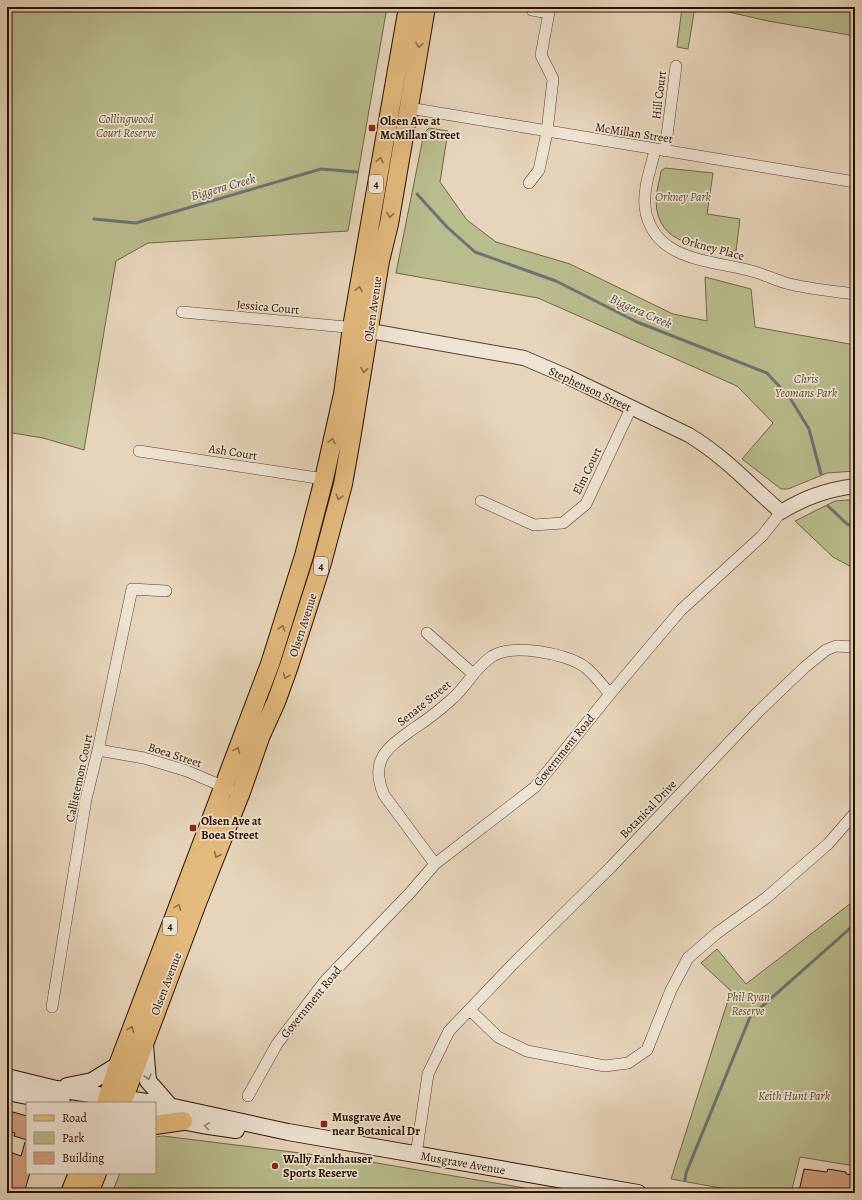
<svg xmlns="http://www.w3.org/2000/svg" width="862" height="1200" font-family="Alegreya,serif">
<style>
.green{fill:#b9bc8d;stroke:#706647}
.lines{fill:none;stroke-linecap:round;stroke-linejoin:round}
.stream{stroke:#6d7371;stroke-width:3}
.building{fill:#d39c7f;stroke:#280f01}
.minor-casing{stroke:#584030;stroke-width:12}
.tertiary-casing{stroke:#584030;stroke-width:16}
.secondary-casing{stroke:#280f01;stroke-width:18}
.primary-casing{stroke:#280f01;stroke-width:20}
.minor{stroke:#efe4d3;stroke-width:11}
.tertiary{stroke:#efe4d3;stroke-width:14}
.secondary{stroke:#efe4d3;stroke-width:16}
.primary{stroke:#e4ba7e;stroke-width:18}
.oneway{stroke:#8f6d46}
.oneway2{stroke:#958474}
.poi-dot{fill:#8f2418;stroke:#efe4d3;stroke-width:1.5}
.labels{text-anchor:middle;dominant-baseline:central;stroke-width:3.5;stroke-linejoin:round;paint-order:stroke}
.shield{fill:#efe4d3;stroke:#644f40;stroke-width:1}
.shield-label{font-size:11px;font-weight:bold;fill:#280f01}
.street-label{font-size:12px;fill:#280f01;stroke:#efe4d3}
.park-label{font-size:12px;font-style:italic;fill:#5b4c32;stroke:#efe4d3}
.poi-label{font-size:12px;font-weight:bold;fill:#280f01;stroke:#efe4d3;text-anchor:start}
.water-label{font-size:13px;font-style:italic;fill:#504942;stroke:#efe4d3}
</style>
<rect width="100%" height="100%" fill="#e7d5bb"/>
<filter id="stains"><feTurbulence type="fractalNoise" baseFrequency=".005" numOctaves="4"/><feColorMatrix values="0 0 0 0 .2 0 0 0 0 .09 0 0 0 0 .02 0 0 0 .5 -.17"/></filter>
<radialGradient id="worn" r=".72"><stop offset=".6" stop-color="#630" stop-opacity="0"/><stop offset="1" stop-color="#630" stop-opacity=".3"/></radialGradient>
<path class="green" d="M7,7H387L348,231L148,243L116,261L84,450L43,438L7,432Z
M682,7H695L688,49L677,47Z
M707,7H837L855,10V36L768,21Z
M429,128L448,131L440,182L467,220L496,242L570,264L673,314L707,321L705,277L751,289L755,327L855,345V471L827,473L788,489H781L742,459L773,423L737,386L538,298L396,273L424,133Z
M665,168L713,173L707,214L740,219L736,251C702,246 657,247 656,201C656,191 660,180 661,171Z
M848,500L855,501V569L833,557L795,521L835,501Z
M855,900V1166L800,1157L791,1193H748L671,1179L731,991L701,963L717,949L746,984Z
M163,1136L365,1161L554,1193H112L120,1173H155V1137Z"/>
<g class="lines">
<path class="stream" d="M417,194L447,227L475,252L556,281L637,322L767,373L790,398L809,429L821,474
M94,219L136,223L321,169L357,172
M828,506L847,524L855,527
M685,1180L686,1173L750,1017L855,924"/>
</g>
<path class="building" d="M9,1111L27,1116V1140L14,1136L15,1133L7,1131V1118Z
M25,1142H27V1173H30L24,1193H7V1151L21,1156Z
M804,1169L827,1172L828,1169L846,1172V1174L855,1175V1193H815L799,1191Z"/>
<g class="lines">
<g class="minor-casing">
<path id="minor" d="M532,10L549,13
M409,108L855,182
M655,150C651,168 643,188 645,207C652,260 708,260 748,270C761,273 773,279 786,283C808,289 832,291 855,294
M665,151L676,66
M529,183L539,170L547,132L553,79L541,55L550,7
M182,312L357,328
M139,451L324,479
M481,501L534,525L563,523L586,504L631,408
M427,633L472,673
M98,750L144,758L187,771L229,789
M435,864L384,795C369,760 387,748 413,729C427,720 440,710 452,699C467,686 473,670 491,657C511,643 566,653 585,667C594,674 602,685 610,694
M52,1007L86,799L98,750L132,589L166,591
M470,1010L498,1037L527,1051L605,1066L628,1063L647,1050L671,990L688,958L717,933L766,898L828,844L855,813
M248,1096L277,1044L325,981L409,894L435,864L535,787L610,694L681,610L762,536L781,512
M416,1155L428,1074L449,1031L514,963L611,867L758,712L805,667L826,650L836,646L855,647"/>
</g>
<g class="tertiary-casing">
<path id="tertiary" d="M370,331L524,358L566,376L689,435C725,457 750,485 781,512C806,497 826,490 855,486"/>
</g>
<g class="secondary-casing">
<path id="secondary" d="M145,1045L148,1081L169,1105
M7,1077L56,1089L154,1103
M67,1086L92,1081L118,1065
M7,1092L62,1103
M155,1103L288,1132L638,1193
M155,1116L202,1125L236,1130"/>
</g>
<g class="primary-casing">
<path id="primary" d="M106,1103L118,1065L270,664L304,556L324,479L343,394L352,327L408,7
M122,1103L197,903L241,792L261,735L276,702L289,666L322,563L343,484L351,439L380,261L389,224L426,7
M155,1125L183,1121
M70,1193L78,1173
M89,1193L97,1173"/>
</g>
<use href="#minor" class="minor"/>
<use href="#tertiary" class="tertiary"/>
<use href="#secondary" class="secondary"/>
<use href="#primary" class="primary"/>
</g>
<defs><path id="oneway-chevron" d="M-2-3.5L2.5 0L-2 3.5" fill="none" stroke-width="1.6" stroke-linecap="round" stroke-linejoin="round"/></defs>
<g class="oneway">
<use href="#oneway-chevron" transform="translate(419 45) rotate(99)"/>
<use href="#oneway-chevron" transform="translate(380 160) rotate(-80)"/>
<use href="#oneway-chevron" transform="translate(390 215) rotate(100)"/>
<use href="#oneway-chevron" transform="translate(359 289) rotate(-80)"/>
<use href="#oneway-chevron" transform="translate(364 370) rotate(99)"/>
<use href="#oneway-chevron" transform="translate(332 441) rotate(-78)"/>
<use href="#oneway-chevron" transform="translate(339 497) rotate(104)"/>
<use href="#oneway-chevron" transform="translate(282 628) rotate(-72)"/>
<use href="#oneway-chevron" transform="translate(286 676) rotate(111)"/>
<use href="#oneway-chevron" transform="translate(237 750) rotate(-69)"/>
<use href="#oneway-chevron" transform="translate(217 855) rotate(115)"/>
<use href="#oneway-chevron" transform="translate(178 907) rotate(-69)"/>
<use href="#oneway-chevron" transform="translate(131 1029) rotate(-69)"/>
</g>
<g class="oneway2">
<use href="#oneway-chevron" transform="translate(148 1077) rotate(76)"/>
<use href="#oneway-chevron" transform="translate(207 1126) rotate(-172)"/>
</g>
<g class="poi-dot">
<rect x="368" y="124" width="8" height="8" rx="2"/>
<rect x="189" y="824" width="8" height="8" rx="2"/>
<rect x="320" y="1120" width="8" height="8" rx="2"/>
<circle cx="275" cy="1166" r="4"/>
</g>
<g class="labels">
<g class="shield">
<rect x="369" y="175" width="14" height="18" rx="3"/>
<rect x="314" y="557" width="14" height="18" rx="3"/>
<rect x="163" y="917" width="14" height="18" rx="3"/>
</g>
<g class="shield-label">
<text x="376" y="184">4</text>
<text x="321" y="566">4</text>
<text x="170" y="926">4</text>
</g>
<g class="street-label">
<text transform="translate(659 95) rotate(-83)">Hill Court</text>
<text transform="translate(634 133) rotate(9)">McMillan Street</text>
<text transform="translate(713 248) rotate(15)">Orkney Place</text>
<text transform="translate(268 307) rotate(5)">Jessica Court</text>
<text transform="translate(373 309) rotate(-82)">Olsen Avenue</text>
<text transform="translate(590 389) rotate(25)">Stephenson Street</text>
<text transform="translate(233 452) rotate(9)">Ash Court</text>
<text transform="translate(587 471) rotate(-64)">Elm Court</text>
<text transform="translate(303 625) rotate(-72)">Olsen Avenue</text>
<text transform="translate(424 703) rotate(-39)">Senate Street</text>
<text transform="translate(564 750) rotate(-51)">Government Road</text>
<text transform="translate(175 755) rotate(18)">Boea Street</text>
<text transform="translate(79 778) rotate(-78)">Callistemon Court</text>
<text transform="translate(648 809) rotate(-46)">Botanical Drive</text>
<text transform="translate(166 984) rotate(-69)">Olsen Avenue</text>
<text transform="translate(311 1002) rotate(-51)">Government Road</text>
<text transform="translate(463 1163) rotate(10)">Musgrave Avenue</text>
</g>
<g class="park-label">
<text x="126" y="119">Collingwood<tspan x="126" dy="14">Court Reserve</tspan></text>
<text x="683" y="197">Orkney Park</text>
<text x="806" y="379">Chris<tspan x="806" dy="14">Yeomans Park</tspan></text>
<text x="748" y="997">Phil Ryan<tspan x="748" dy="14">Reserve</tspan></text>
<text x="794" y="1096">Keith Hunt Park</text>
</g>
<g class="poi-label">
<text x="380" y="121">Olsen Ave at<tspan x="380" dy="14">McMillan Street</tspan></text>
<text x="201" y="821">Olsen Ave at<tspan x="201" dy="14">Boea Street</tspan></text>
<text x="332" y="1117">Musgrave Ave<tspan x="332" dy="14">near Botanical Dr</tspan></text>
<text x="283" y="1159">Wally Fankhauser<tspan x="283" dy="14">Sports Reserve</tspan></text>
</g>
<g class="water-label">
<text transform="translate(223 187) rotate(-16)">Biggera Creek</text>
<text transform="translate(641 311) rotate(24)">Biggera Creek</text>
</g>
</g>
<rect width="862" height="1200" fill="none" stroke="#e7d5bb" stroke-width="24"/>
<rect x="8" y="8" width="846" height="1184" fill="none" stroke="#280f01" stroke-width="2"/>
<rect x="12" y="12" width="838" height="1176" fill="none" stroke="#280f01"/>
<rect x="26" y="1102" width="130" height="72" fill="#efe4d3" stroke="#9f8f7f"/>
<rect x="34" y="1115" width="20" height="6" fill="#e4ba7e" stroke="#9f8f7f"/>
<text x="62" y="1122" font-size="12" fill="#280f01">Road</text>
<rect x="34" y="1132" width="20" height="12" fill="#b9bc8d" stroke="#9f8f7f"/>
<text x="62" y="1142" font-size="12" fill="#280f01">Park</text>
<rect x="34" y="1152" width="20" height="12" fill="#d39c7f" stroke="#9f8f7f"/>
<text x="62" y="1162" font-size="12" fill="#280f01">Building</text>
<rect width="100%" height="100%" filter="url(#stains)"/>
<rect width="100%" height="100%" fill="url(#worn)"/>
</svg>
